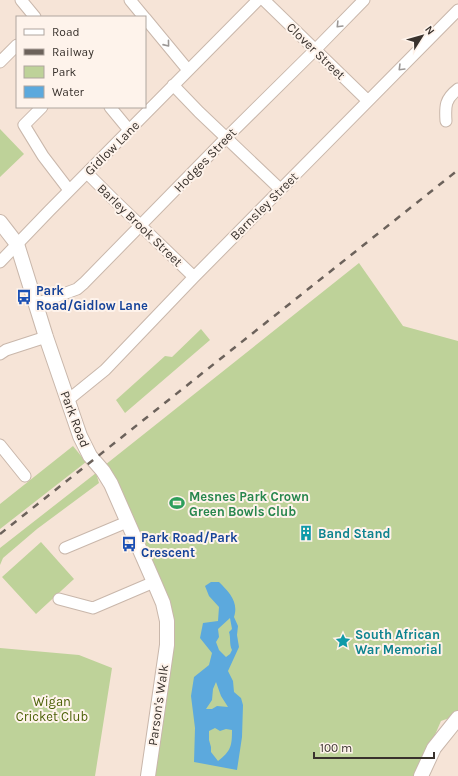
<svg xmlns="http://www.w3.org/2000/svg" width="458" height="776" font-family="Karla,sans-serif">
<style>
.green{fill:#bed299}
.water{fill:#5ca9dd;fill-rule:evenodd}
.lines{fill:none;stroke-linecap:round;stroke-linejoin:round}
.minor-casing{stroke:#c9b7ab;stroke-width:13}
.major-casing{stroke:#c9b7ab;stroke-width:16}
.minor{stroke:#fff;stroke-width:11}
.major{stroke:#fff;stroke-width:14}
.rail{stroke:#6c625b;stroke-width:2.5;stroke-dasharray:7 7;stroke-linecap:butt}
.oneway{stroke:#9c9896}
.labels{text-anchor:middle;dominant-baseline:central;stroke-width:4;stroke-linejoin:round;paint-order:stroke}
.street-label{font-size:13px;fill:#39322d;stroke:#fef3eb}
.transit-label{font-size:13px;font-weight:bold;fill:#164399;stroke:#fef3eb;text-anchor:start}
.leisure-label{font-size:13px;font-weight:bold;fill:#27864d;stroke:#fef3eb;text-anchor:start}
.culture-label{font-size:13px;font-weight:bold;fill:#0d838f;stroke:#fef3eb;text-anchor:start}
.park-label{font-size:13px;fill:#4c6107;stroke:#fef3eb}
</style>
<rect width="100%" height="100%" fill="#f6e4d7"/>
<path class="green" d="M0,129L24,154L0,177Z
M359,263L403,326L458,341V715L441,721L417,776H155L172,625L105,465Z
M201,329L210,340L125,413L116,400L165,356L172,357Z
M73,446L86,462L0,529V504Z
M96,473L99,483L37,529L3,558L0,565V548Z
M41,542L74,579L36,614L2,577Z
M0,648L79,655L112,668L95,776H0Z"/>
<path class="water" d="M211,582H219C229,592 239,602 234,617L238,626L237,635L239,647L228,671L233,681L234,692L241,698L243,705L242,737L237,770L194,762L195,728L191,696L194,677L209,665L212,653L200,638L203,623L218,621L219,607L209,596L205,586ZM230,618L232,629L229,632C231,638 229,644 232,650L230,654L226,657L219,650L216,642L219,637L218,629ZM216,682L221,696L228,707L217,706L212,709H206L212,700L213,689ZM215,728L220,731L226,729L232,730C232,746 231,751 218,761L211,752V747L209,740V731Z"/>
<g class="lines">
<g class="minor-casing">
<path id="minor" d="M21,0L35,17
M130,0L144,17
M264,0L368,101
M145,18L188,70
M0,62L17,45
M173,85L199,112L280,189
M42,107L24,125L43,156L69,190
M110,107L129,130
M446,121C445,106 445,99 458,89
M87,173L113,199L194,277
M0,262L49,211L258,0
M36,304L77,289L84,283L226,138L315,50L364,0
M0,354L6,350L46,337
M68,400L105,370L194,277L458,10
M0,445L25,476
M65,548L127,522
M59,599L93,608L154,582"/>
</g>
<g class="major-casing">
<path id="major" d="M0,222L17,244L46,337L80,436L90,456L103,471L111,484L154,582L163,603L167,621V645L148,776
M421,776L434,748L458,718"/>
</g>
<use href="#minor" class="minor"/>
<use href="#major" class="major"/>
<path class="rail" d="M0,534L458,170"/>
</g>
<defs><path id="oneway-chevron" d="M-2-3.5L2.5 0L-2 3.5" fill="none" stroke-width="1.6" stroke-linecap="round" stroke-linejoin="round"/></defs>
<g class="oneway">
<use href="#oneway-chevron" transform="translate(339 25) rotate(134)"/>
<use href="#oneway-chevron" transform="translate(167 44) rotate(51)"/>
<use href="#oneway-chevron" transform="translate(401 68) rotate(135)"/>
</g>
<defs>
<g id="bus-bare" transform="scale(1.2)"><path d="M-5-6H5V4H4V6H2V4H-2V6H-4V4H-5ZM-3.5-4V0h7V-4ZM-3.5 1.2v1.5H-2V1.2ZM2 1.2v1.5H3.5V1.2Z" fill="#1a4fb4" stroke="#fef3eb" stroke-width="2.5" paint-order="stroke"/></g>
<g id="stadium-bare" transform="scale(1.2)"><path d="M0-5a6.5 5 0 1 0 0 10a6.5 5 0 1 0 0-10ZM-3.5-1.8h7v3.6h-7Z" fill="#2e9e5b" stroke="#fef3eb" stroke-width="2.5" paint-order="stroke"/></g>
<g id="building-bare" transform="scale(1.2)"><path d="M-4-6H4V6H1V3H-1V6H-4ZM-2.5-4.3h1.7v1.8h-1.7ZM.8-4.3h1.7v1.8H.8ZM-2.5-1h1.7V.8h-1.7ZM.8-1h1.7V.8H.8Z" fill="#0f9aa8" stroke="#fef3eb" stroke-width="2.5" paint-order="stroke"/></g>
<g id="sight-bare" transform="scale(1.2)"><path d="M0-6L1.8-2.2L6-1.7L2.9 1.2L3.7 5.4L0 3.3L-3.7 5.4L-2.9 1.2L-6-1.7L-1.8-2.2Z" fill="#0f9aa8" stroke="#fef3eb" stroke-width="2.5" paint-order="stroke"/></g>
</defs>
<g fill-rule="evenodd">
<use href="#bus-bare" x="24" y="297"/>
<use href="#stadium-bare" x="177" y="503"/>
<use href="#building-bare" x="306" y="533"/>
<use href="#bus-bare" x="129" y="544"/>
<use href="#sight-bare" x="343" y="641"/>
</g>
<g class="labels">
<g class="street-label">
<text transform="translate(316 51) rotate(44)">Clover Street</text>
<text transform="translate(112 148) rotate(-45)">Gidlow Lane</text>
<text transform="translate(205 160) rotate(-46)">Hodges Street</text>
<text transform="translate(264 206) rotate(-45)">Barnsley Street</text>
<text transform="translate(140 225) rotate(44)">Barley Brook Street</text>
<text transform="translate(75 419) rotate(69)">Park Road</text>
<text transform="translate(158 705) rotate(-82)">Parson's Walk</text>
</g>
<g class="transit-label">
<text x="36" y="290">Park<tspan x="36" dy="15">Road/Gidlow Lane</tspan></text>
<text x="141" y="537">Park Road/Park<tspan x="141" dy="15">Crescent</tspan></text>
</g>
<g class="leisure-label">
<text x="189" y="496">Mesnes Park Crown<tspan x="189" dy="15">Green Bowls Club</tspan></text>
</g>
<g class="culture-label">
<text x="318" y="533">Band Stand</text>
<text x="355" y="634">South African<tspan x="355" dy="15">War Memorial</tspan></text>
</g>
<g class="park-label">
<text x="52" y="701">Wigan<tspan x="52" dy="15">Cricket Club</tspan></text>
</g>
</g>
<rect x="16" y="16" width="130" height="92" fill="#fef3eb" stroke="#afa69f"/>
<rect x="24" y="29" width="20" height="6" fill="#ffffff" stroke="#afa69f"/>
<text x="52" y="36" font-size="12" fill="#39322d">Road</text>
<rect x="24" y="49" width="20" height="6" fill="#6c625b" stroke="#afa69f"/>
<text x="52" y="56" font-size="12" fill="#39322d">Railway</text>
<rect x="24" y="66" width="20" height="12" fill="#bed299" stroke="#afa69f"/>
<text x="52" y="76" font-size="12" fill="#39322d">Park</text>
<rect x="24" y="86" width="20" height="12" fill="#5ca9dd" stroke="#afa69f"/>
<text x="52" y="96" font-size="12" fill="#39322d">Water</text>
<g transform="translate(422 36) rotate(53)" stroke="#fef3eb" stroke-width="3" paint-order="stroke">
<path d="M0-3L7 15L0 10L-7 15Z" fill="#39322d"/>
<text y="-6" font-size="11" font-weight="bold" text-anchor="middle" fill="#39322d">N</text>
</g>
<path d="M314 752v6h120v-6" fill="none" stroke="#39322d" stroke-width="2"/>
<text x="320" y="752" font-size="12" fill="#39322d" stroke="#fef3eb" stroke-width="3" paint-order="stroke">100 m</text>
</svg>
